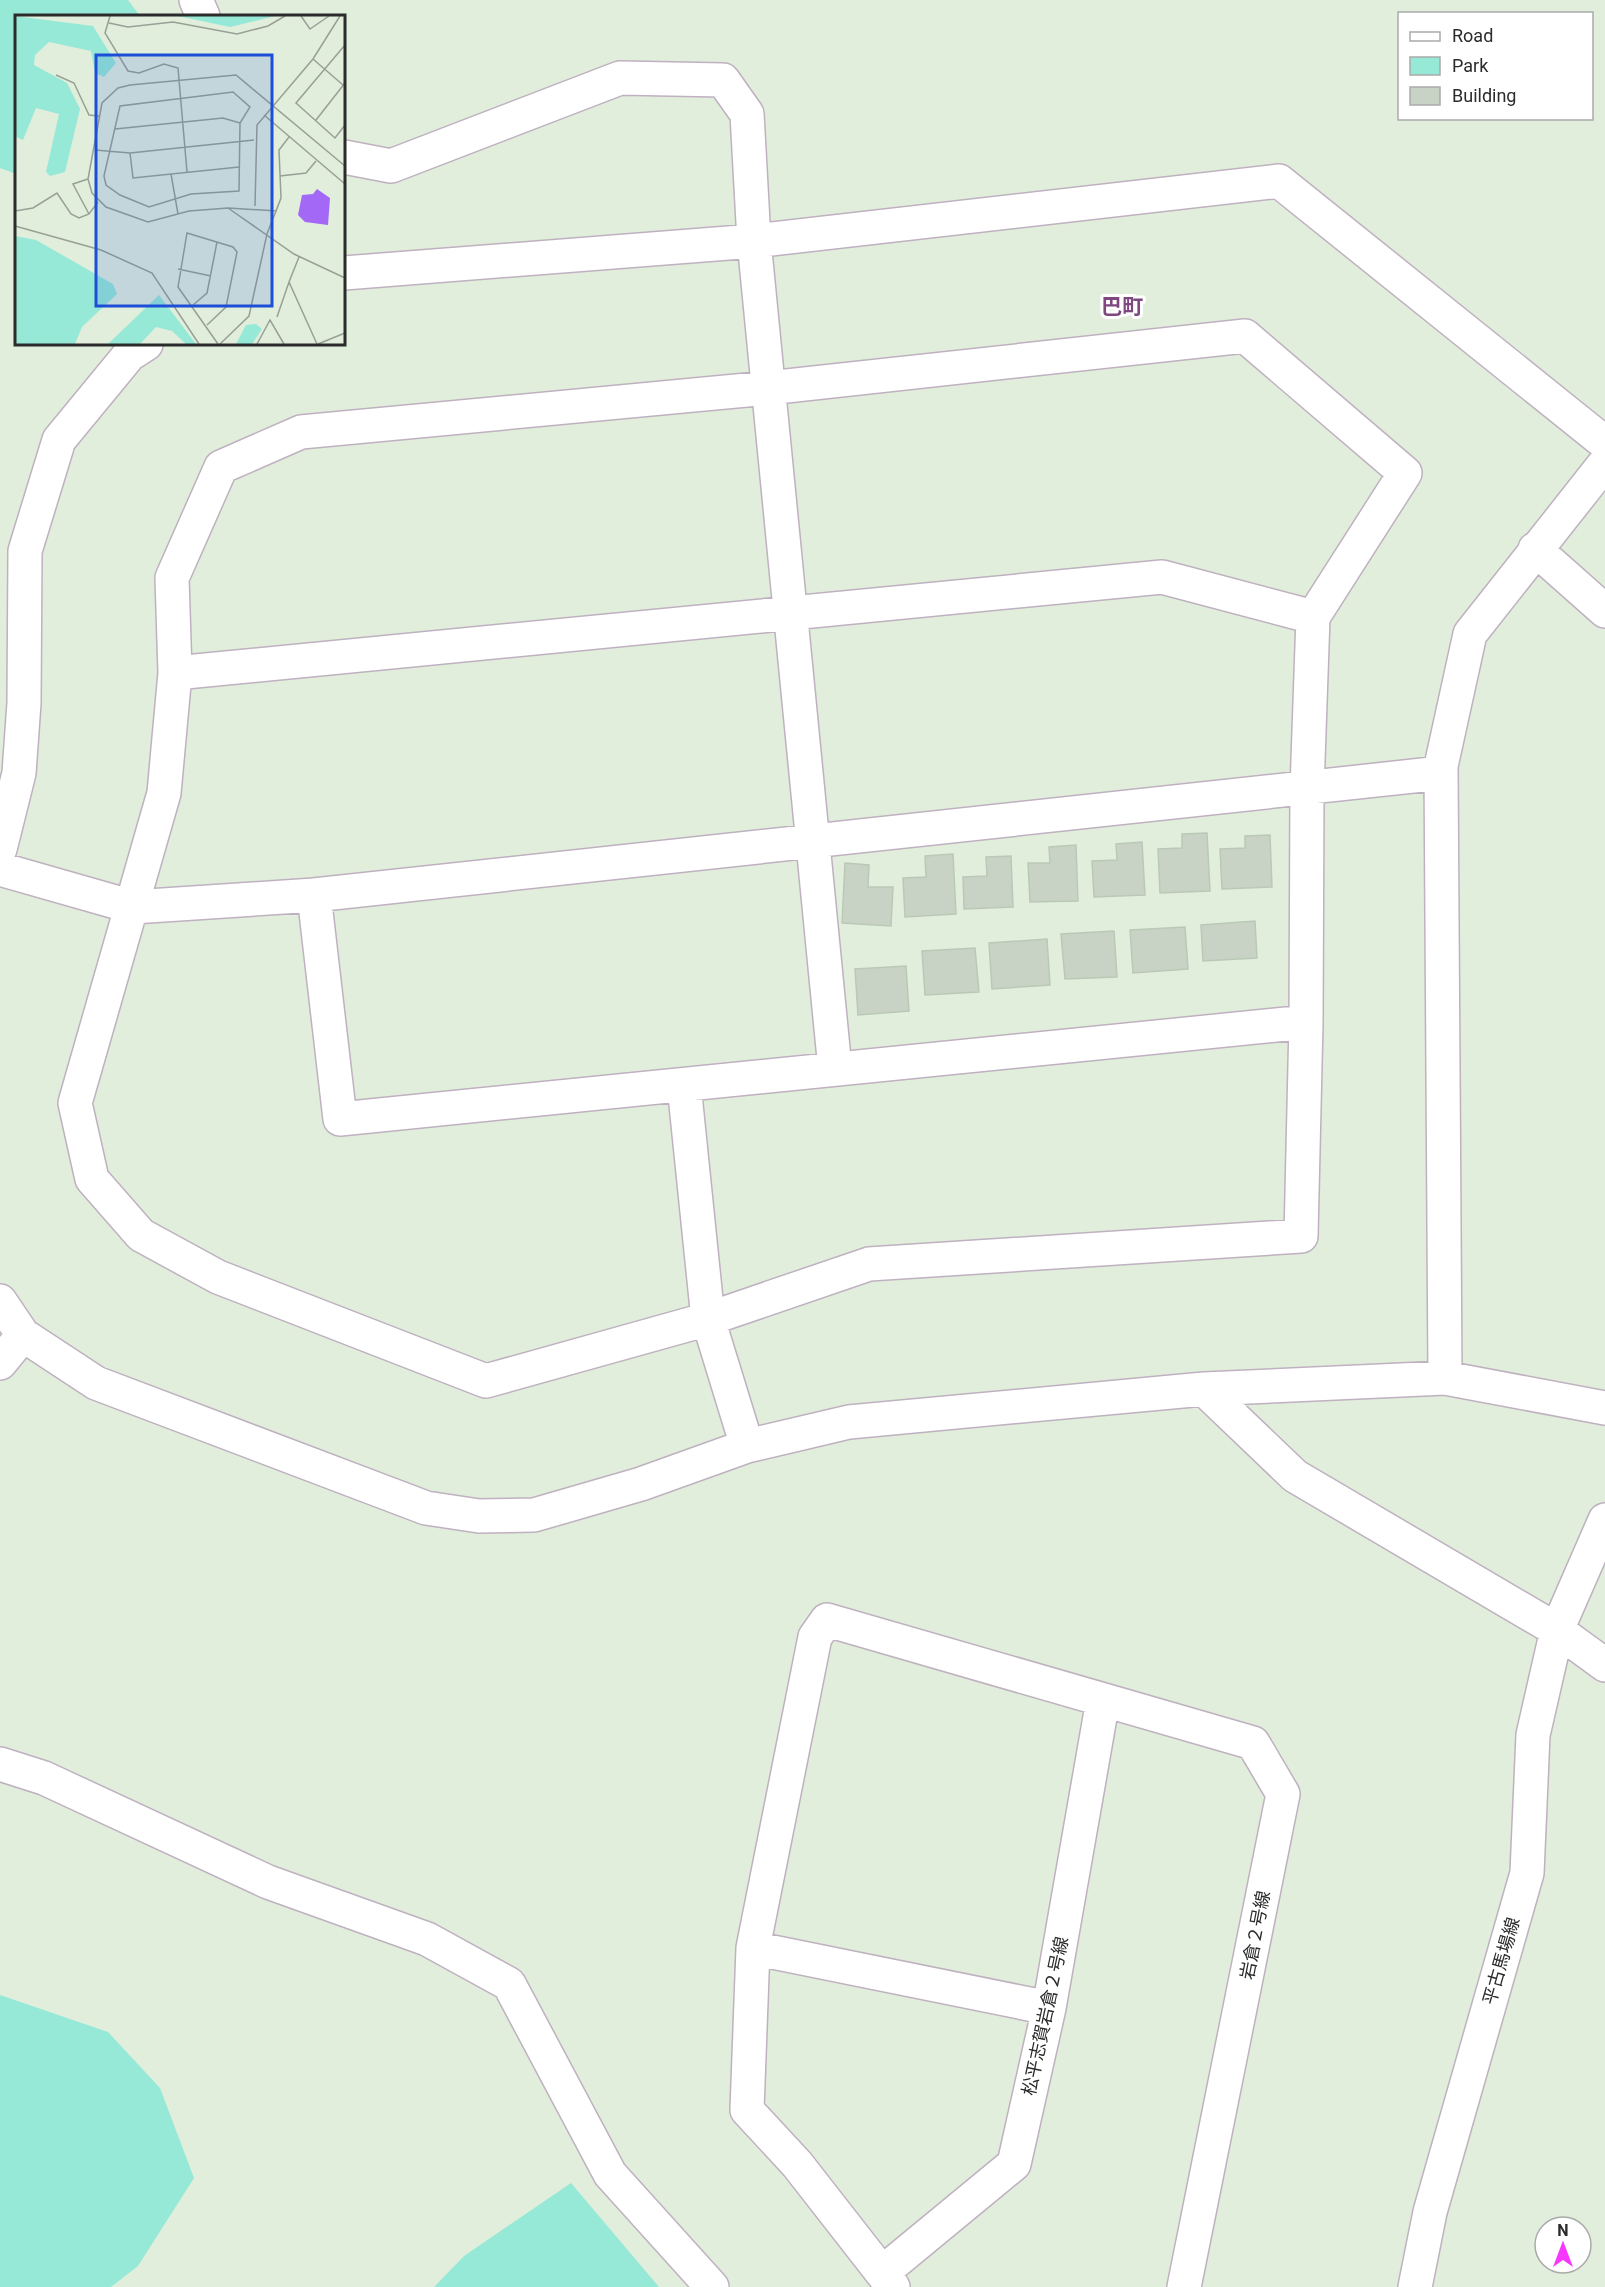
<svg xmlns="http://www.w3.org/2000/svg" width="1605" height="2287" font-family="Roboto,'Noto Sans JP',sans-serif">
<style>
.green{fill:#96e8d7}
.building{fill:#c8d3c5;stroke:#bac9b6;stroke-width:1.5}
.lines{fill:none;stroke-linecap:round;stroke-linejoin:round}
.minor-casing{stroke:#bfb1c0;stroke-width:36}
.minor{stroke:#fff;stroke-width:33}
.labels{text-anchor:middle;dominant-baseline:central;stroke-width:6;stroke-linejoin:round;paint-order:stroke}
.street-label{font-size:18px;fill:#2b2b2b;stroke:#fff}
.quarter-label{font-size:21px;font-weight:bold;fill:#7d487f;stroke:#fff}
.inset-road{fill:none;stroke:#98a095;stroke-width:1.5}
.view{fill:#1d4ed8;fill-opacity:0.15;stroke:#1d4ed8;stroke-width:3}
.inset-edge{fill:none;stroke:#2b2b2b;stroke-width:3}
</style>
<rect width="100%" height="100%" fill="#e1eedc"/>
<path class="green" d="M0,0H128L140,16H16V174L0,168Z
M0,1995L108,2032L160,2088L194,2178L138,2266L111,2287H0Z
M571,2183L659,2287H434L464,2256Z"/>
<path class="building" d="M1207,833L1210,891L1160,893L1158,849L1182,848V834Z
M1270,835L1272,887L1222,889L1220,849L1245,848V836Z
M1142,842L1145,895L1094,897L1092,861L1117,860L1116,844Z
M1076,845L1078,901L1030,902L1028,863H1050L1049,847Z
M953,854L956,914L905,917L903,878L926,877L925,856Z
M1011,856L1013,907L964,909L963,877L987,876L986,857Z
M845,863L869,865L868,887H893L891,926L842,923Z
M1255,921L1257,958L1203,961L1201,925Z
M1185,927L1188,969L1133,973L1130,930Z
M1114,931L1117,977L1065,979L1061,934Z
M1047,939L1050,985L992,989L989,943Z
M975,948L979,992L925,995L922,951Z
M906,966L909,1011L858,1015L855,969Z"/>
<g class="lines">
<g class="minor-casing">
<path id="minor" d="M196,0L203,16
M344,157L391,166L620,78L723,80L747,114L754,241L835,1069
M344,273L754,241L1279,181L1605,443
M1245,336L1405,473L1313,617L1307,789L1306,1022L1301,1236L869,1264L708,1319L486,1381L218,1277L141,1235L92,1179L75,1103L164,793L175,673L172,578L221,467L301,432L768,388Z
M1535,549L1605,611
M175,673L1162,577L1313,617
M0,849L19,773L24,703L25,551L59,440L129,355L146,344
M0,869L133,907L314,895L1441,773
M314,895L340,1119L1306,1022
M684,1085L708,1319L747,1446
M0,1301L23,1335L96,1383L426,1508L479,1516L534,1515L641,1484L747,1446L849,1422L1204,1389L1445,1378L1605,1408
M0,1363L23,1335
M1445,1378L1441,766L1470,634L1605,463
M1204,1389L1295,1476L1557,1630L1605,1665
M0,1764L44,1778L268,1882L427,1939L509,1984L610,2174L712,2287
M753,1948L1049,2008
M883,2272L1014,2164L1049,2008L1103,1700
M893,2287L797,2164L747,2110L753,1948L815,1637L827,1620L1253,1743L1283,1794L1184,2287
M1415,2287L1430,2212L1527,1873L1533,1735L1557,1630L1605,1520"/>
</g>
<use href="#minor" class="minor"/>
</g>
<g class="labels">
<g class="street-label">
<text transform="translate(1255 1935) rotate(-79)">岩倉２号線</text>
<text transform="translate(1501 1961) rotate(-74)">平古馬場線</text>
<text transform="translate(1045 2016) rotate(-78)">松平志賀岩倉２号線</text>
</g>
<g class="quarter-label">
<text x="1122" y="307">巴町</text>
</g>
</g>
<g transform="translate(15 15)">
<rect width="330" height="330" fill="#e1eedc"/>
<path d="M0,1L78,11L101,48L89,62L80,58L76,36L34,27L20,40L19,50L52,68L65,94L50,157L35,161L31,157L44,99L21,93L8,125L1,122ZM163,1H260L215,12ZM0,221L21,225L98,269L102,279L67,312L60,329H0ZM144,280L181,329H171L157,316L141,312L125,329H93ZM241,309L247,314L237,329H221L231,310Z" fill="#96e8d7"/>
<path d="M302,174L315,183L313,210L290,207L283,200L287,180L298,179Z" fill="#a369f6"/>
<path class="inset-road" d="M95,1L90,18L113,56L124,58L149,49L163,53L172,157M286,1L295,14L314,1M94,8L113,12L158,7L222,19L253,11L270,1M330,30L281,88L320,123L330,110M298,44L328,70M41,60L59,68L74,100L84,101M218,77L235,92L225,108L224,176L176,179L134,192L105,180L91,170L89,161L105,91ZM249,100L330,169M301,105L330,68M100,114L208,103L225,108M80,135L115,138L239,125M115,138L118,163L224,152M156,159L163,199M265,161L291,158L301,146M73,164L58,169L74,199M330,188V211M240,191L242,110L298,44L325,1M213,193L279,239L330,263M0,196L18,193L42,178L56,199L64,203L74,199L83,187M262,196L213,193L174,196L133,207L91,192L77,178L73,164L87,88L103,73L115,70L221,60L330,151M0,211L86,235L137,258L184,329M284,242L274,267L302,329M163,254L196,261M178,290L192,278L202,227M262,302L274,267M192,310L211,292L222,237L218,232L172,218L163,272L203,329M205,329L234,301L252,219L266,183L264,135L274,122M242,329L255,305L269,329M303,329L330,318"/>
<path class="view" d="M81,40H257V291H81Z"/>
<rect width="330" height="330" class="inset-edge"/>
</g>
<rect x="1398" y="12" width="195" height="108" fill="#ffffff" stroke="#aaaaaa" stroke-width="1.5"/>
<rect x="1410" y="32" width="30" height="9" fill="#ffffff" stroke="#aaaaaa" stroke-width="1.5"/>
<text x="1452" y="42" font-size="18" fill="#2b2b2b">Road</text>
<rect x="1410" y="57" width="30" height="18" fill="#96e8d7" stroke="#aaaaaa" stroke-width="1.5"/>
<text x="1452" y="72" font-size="18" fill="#2b2b2b">Park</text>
<rect x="1410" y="87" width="30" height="18" fill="#c8d3c5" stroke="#aaaaaa" stroke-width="1.5"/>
<text x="1452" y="102" font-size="18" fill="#2b2b2b">Building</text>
<g transform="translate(1563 2245)"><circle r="28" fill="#ffffff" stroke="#aaaaaa" stroke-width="1.5"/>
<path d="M0-4.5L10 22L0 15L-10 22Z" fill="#f638ff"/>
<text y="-9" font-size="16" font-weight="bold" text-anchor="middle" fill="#2b2b2b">N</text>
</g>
</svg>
